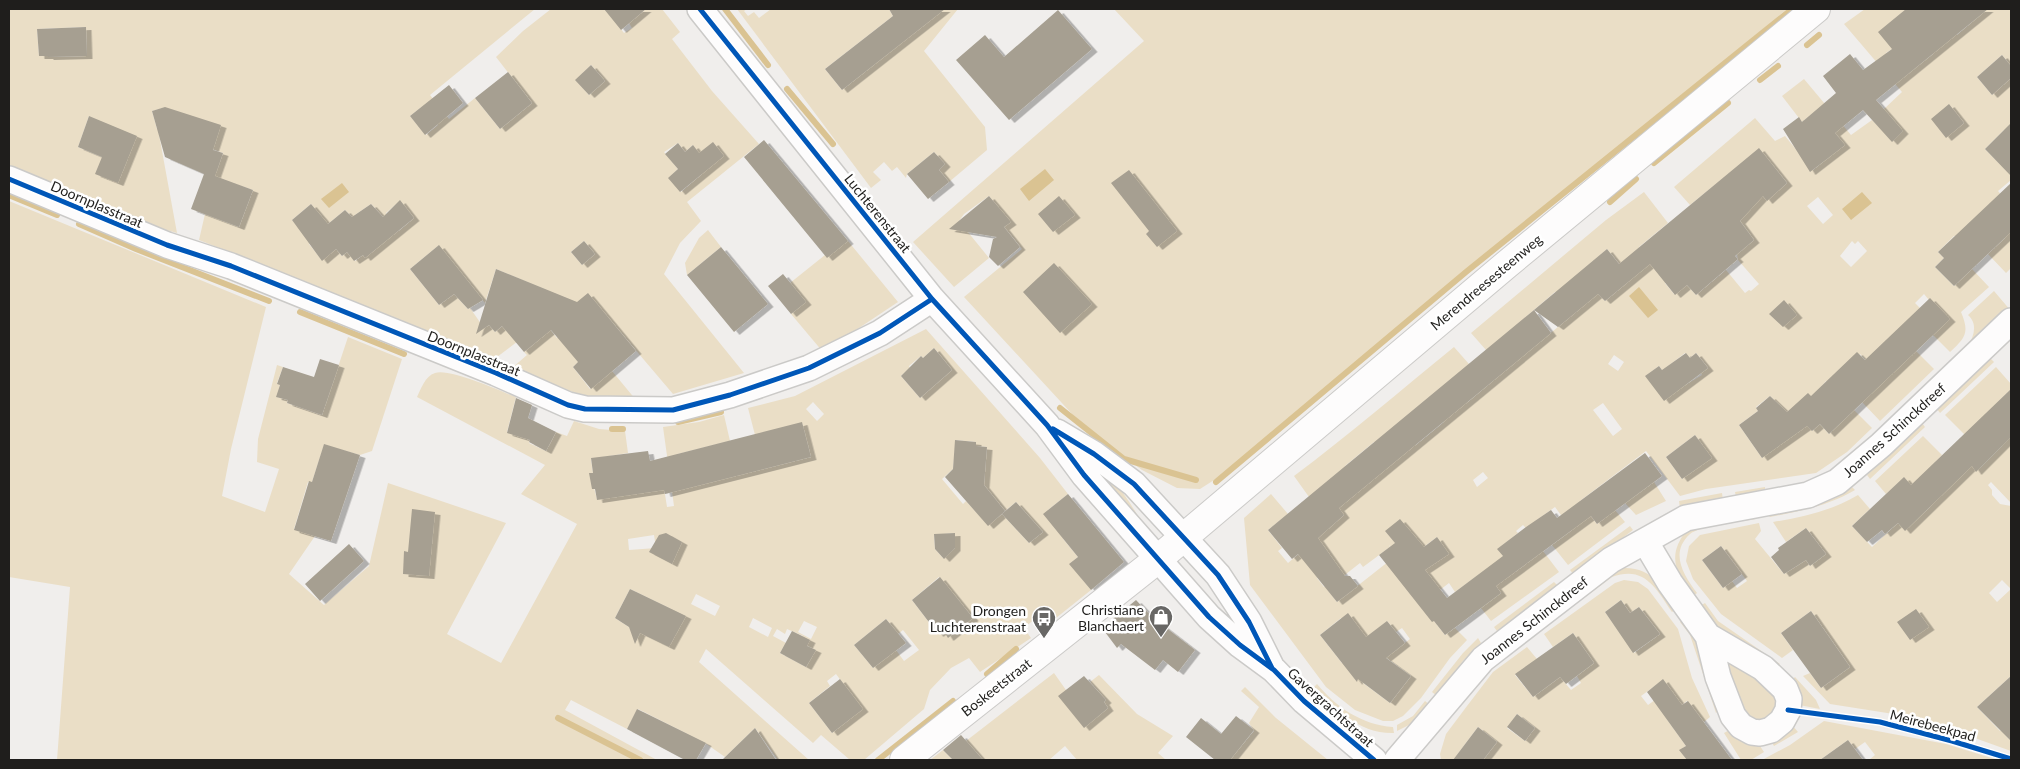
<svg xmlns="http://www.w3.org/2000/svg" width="2020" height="769" font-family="Lato,sans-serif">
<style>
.green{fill:#eadec6;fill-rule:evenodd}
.water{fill:#dac392}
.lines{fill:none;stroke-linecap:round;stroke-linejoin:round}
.stream{stroke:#dac392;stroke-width:6}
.building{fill:#a69f91;filter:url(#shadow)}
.minor-casing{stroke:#cbcac8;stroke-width:28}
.major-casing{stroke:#cbcac8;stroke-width:30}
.minor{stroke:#fdfcfc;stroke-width:25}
.major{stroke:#fdfcfc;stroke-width:28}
.cycleway-casing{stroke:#fff;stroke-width:8}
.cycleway{stroke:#0057b8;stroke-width:5}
.labels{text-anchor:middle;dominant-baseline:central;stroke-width:5;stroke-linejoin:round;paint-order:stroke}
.street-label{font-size:14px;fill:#1f1e1c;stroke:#fff}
.poi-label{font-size:14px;fill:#1f1e1c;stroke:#fff;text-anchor:end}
</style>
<defs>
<filter id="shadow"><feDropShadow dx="5.5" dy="3" stdDeviation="0" flood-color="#0004"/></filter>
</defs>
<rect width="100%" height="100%" fill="#f0eeec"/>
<path class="green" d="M9,9H535L430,95L449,119L475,98L500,129L532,103L496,57L523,31L551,9H605L624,33L632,28L629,23L646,9H662L680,32L672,39L712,91L759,144L687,202L701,221L680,243L664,274L744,373L673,394L588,294L549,328L557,338L567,330L583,358L573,367L590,389L612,371L636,400L588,398L512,368L527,355L524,352L537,341L530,332L493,360L341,296L199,240L205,214L239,227L253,190L214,177L223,153L158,129L177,233L160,228L9,168ZM86,27L87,56L49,57L48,56H39L37,29ZM591,65L605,81L589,95L576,80ZM423,106L438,125L426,135L410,116ZM163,108L167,126L157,129L152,111ZM89,116L118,183L102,157L78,147ZM678,143L685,152L693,145L702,174L681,192L669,178L678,169L664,152ZM400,201L414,218L400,230L374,245L376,249L365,257L363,255L355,261L347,252L342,256L336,249L322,260L309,244L311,242L292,220L311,204L325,223L328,224L345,210L355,220V215L371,204L387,221L386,213ZM584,241L595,254L582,265L571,252ZM438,246L485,303L496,269L546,290L495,332L489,325L484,328L470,308L468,309L454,294L439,305L410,269Z
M737,9H747L744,11L748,16L754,12L759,18L771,9H889L893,16L825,69L842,90L938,14L934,9H958L924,51L985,127L987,150L949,182L939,170L945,164L934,152L907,174L906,178L897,167L892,171L884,162L873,172L881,180L871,188Z
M1114,9H1787L1225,473L1200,489L1177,488L1142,470L1085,428L964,297L1022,249L1004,227L1010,222L989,196L964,214L959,221L989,258L954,287L913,242L1144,41Z
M1865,9H1934L1957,35L1985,11L1984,9H2011V66L2002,55L1977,77L1992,95L2011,78V137L2004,130L1985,149L2000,164L2011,154V180L1998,191L2011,206V268L2006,273L1988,254L2005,238L1954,236L1938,252L1944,258L1935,267L1954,286L1972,269L1989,287L1961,312C1970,333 1965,338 1950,352L1933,335L1929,300L1924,294L1915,303L1920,308L1916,351L1934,369L1880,421L1862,402L1874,369L1860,354L1827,382L1826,381L1820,389L1812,431L1820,424L1829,434L1854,410L1872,428L1847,452L1816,473L1706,489L1680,496L1646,451L1580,501L1597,524L1615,510L1625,522L1568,565L1552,545L1572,530L1555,507L1526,528L1523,525L1516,531L1518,533L1498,549L1515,572L1543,551L1559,572L1491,621L1481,608L1501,593L1484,571L1455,592L1449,583L1423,603L1428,613L1445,635L1455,628L1467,640L1450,658L1421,698L1403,716L1393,721H1383L1355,710L1326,687L1250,585L1244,518L1271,494L1288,514L1268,530L1282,548L1278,551L1288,563L1344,515L1321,487L1309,497L1294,476C1349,435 1401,390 1454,347L1469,364L1468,402L1521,357L1486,350L1471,333L1606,220L1644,192L1668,223L1639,247L1668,281L1665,283L1674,294L1687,285L1696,295L1726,270L1745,293L1749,290L1751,291L1759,284L1738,260L1737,254L1754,240L1740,221L1743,217L1716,184L1690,205L1674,187L1755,118L1775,141L1785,136L1813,170L1844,145L1817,110L1802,122L1782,96L1804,79L1851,135L1872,120L1879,127L1884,109L1902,92L1844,24ZM1922,42L1933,54L1905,76L1886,53L1892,49ZM1949,105L1964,123L1946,137ZM1759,149L1787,183L1767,200L1759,191ZM1818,197L1833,215L1823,224L1807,206ZM1852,241L1855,244L1858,241L1867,251L1851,267L1840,256ZM1607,249L1624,270L1629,281L1605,301L1579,274ZM1555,292L1565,294L1578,310L1546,337L1527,316ZM1685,353L1690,358L1696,353L1708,368L1701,373L1702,375L1682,387L1667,367ZM1614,355L1624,362L1618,371L1608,364ZM1659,366L1678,391L1646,376ZM1770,396L1798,423L1762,458L1739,425L1758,411L1756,407ZM1426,400L1444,422L1416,445L1398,424ZM1603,403L1622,429L1613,436L1593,410ZM1695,435L1711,458L1682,479L1666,457ZM1374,442L1392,464L1345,466ZM1483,472L1488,478L1477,487L1473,480ZM1437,537V562L1425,546ZM1389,545L1398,554L1337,602L1327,589L1360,563L1363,567L1390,547ZM1331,568L1342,572L1324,587L1317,578ZM1341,618L1364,647L1342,663L1320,635ZM1387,621L1396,632L1402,628L1410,639L1388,656ZM1384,656L1411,676L1390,703L1363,683Z
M9,201L266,307L231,449L222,496L265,512L279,469L257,462L258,439L277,365L283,367L277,383L280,385L277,397L288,400L287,403L322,415L348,337L402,359L372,451L360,455L324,445L312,482H308L294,529L315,536L289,574L324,605L369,566L388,483L506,523L447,634L501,663L577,524L521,494L545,465L417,397C421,389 425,376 435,373C450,368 500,391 516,397L507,432L530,440L529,443L546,451L556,432L567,436L574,421L599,429L625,431L628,453L591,459L593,473H590L597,499L664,488L667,507L674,506L663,427L699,422L724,415L730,441L678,454L687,488L811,457L802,423L755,435L748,408L795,396L926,329L1040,458L1068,494L1048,510L1064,540L1078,557L1070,564L1091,590L1046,626L1037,617L1024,628L1031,638L980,672L969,658L951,668L930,690L924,709L864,760H850L821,735L813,743L706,649L699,662L809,760H778L755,728L725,757L705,743L638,709L627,729L571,700L565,710L657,760H57L70,587L9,577ZM934,348L952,370L920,398L901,376L910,368L909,366L921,356L923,358ZM813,402L824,414L817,421L806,409ZM956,440L976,442V446L987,447L984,485L1005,511L1016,502L1043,532L1029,543L1002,514L988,525L966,501L963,504L942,479L953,469ZM954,533L955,548L943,558L935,549L934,535ZM654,535L656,548L629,550L628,539ZM939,577L973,618L949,637L936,621L931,625L912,600ZM630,589L671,609L640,633L637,639L629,627L615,618ZM696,594L720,606L715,616L691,604ZM753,618L772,628L768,637L749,627ZM886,619L898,634L903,630L919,650L904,661L896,650L873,668L854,645ZM804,621L817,627L811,639L798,632ZM777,629L785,634L787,629L803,636L800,642L815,650L806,667L780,653L786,643L773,636ZM836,674L862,709L832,733L809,703L830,686L827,681Z
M708,230L721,247L687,275L685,263L699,238Z
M848,241L898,302L823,352L791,314L805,302L790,283L825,255Z
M1994,291L2011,311L1968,346C1974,336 1978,324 1968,315Z
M1990,358L1994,362L1940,413L1937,409Z
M1996,367L2011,384V389L1999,401L2011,413V420L2009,423L2011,426V503L1991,482L1988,485L1992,490V495L2000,504L2011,506V676L1977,707L2000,731L2001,730L2009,739L2011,737V751L1919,718L1830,704L1803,676L1810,673L1821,688L1850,667L1811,611L1781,633L1793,650L1782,658L1721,614L1693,579L1686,561L1689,546L1700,535L1759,523L1761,531L1755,539L1784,574L1806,560L1810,566L1826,554L1806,528L1786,542L1773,522C1803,517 1831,511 1858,495L1870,509L1852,526L1872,547L1898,523L1905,530L1930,507L1904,478L1886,494L1875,481L1923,436L1942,455L1930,468L1974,463L1980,468L2002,446L1964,434L1945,415ZM1721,546L1747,581L1737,588L1732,581L1723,588L1702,560ZM2002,580L2011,589L1997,602L1989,593Z
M1922,423L1925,427L1870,479L1867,475Z
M1094,470C1115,477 1127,498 1138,516L1125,509Z
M1654,482L1666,501L1636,515L1625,503Z
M1851,486L1855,490C1828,506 1800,511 1770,517L1766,512Z
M1765,487V492L1736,497L1735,492Z
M1722,493L1723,500L1680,508L1679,501Z
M1751,514L1756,519C1742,521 1699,526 1690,534C1669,553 1684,576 1697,593L1692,597C1675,573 1666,553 1689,528Z
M1630,526L1633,530L1574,575L1570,570Z
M1623,568C1653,567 1661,587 1677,609L1672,612C1656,589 1645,565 1612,577L1540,631L1537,626L1615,570Z
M1624,580L1638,582L1648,589L1678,629L1692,678L1710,717L1704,722L1687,701L1666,718L1686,746L1680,750L1687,760H1483L1497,742L1478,727L1457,755L1464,760H1441L1440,754L1446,734L1467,706L1493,672L1527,647L1537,659L1515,675L1533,697L1560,677L1571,690L1581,683L1577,676L1594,663L1573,633L1553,647L1544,634L1615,583ZM1621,600L1630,613L1639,607L1660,634L1634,653L1605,612ZM1663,680L1670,689L1648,705L1641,696ZM1517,714L1535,728L1525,741L1507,728Z
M1554,582L1558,586L1497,631L1494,627Z
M1705,603L1718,621L1780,664L1776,667L1722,630L1712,622L1700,606Z
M1684,619L1694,631L1720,709L1716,713L1690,635L1680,622Z
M1478,638L1481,643L1463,661L1437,696L1432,692L1463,653Z
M1730,658L1774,690L1780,706L1768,724L1747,718L1728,671L1726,659Z
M1054,673L1066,690L1084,727L1108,708L1104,702L1106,700L1090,682L1099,675L1137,714L1173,736L1158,753L1166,760H1077L1065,746L1049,760H983L966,741Z
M1795,677L1816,700L1820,709L1799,705L1791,681Z
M1317,684C1336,707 1362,725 1393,727L1394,733C1359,734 1337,709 1313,688Z
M1245,687L1276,718L1328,760H1224L1229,754L1232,757L1254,731L1249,723L1259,707L1241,691Z
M1425,701L1430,705L1415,722L1397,731V725L1413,716Z
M1824,721L1946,744L1998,760H1869L1875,755L1865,742L1855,749L1848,740L1820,760H1762L1790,745Z
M1792,725L1798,732L1774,746L1771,741Z
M1731,729L1758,743L1764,752L1751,760H1741L1724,733Z
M943,750L953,760H930Z"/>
<path class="water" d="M1045,169L1054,180L1029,201L1020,189Z
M342,183L349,192L329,208L321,199Z
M1862,192L1872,203L1851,220L1842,209Z
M1639,287L1658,310L1648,318L1629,296Z"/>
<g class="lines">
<path class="stream" d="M725,9L768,65
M1807,45L1819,35
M1760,80L1778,66
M787,89L833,144
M1654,163L1728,103
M11,196L57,215
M1610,202L1636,179
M79,224L136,249L269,301
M300,312L404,354
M1060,408L1124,459L1196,480
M678,422L721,412
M612,429H623
M1216,482L1466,272L1792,9
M987,674L1016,649
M558,718L640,760
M878,760L953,701"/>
</g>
<path class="building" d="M604,9H646L621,30Z
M889,9H945L842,90L825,69L893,16Z
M1906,9H1988L1876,100L1903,131L1892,142L1863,110L1835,133L1845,145L1810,172L1783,129L1799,117L1802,122L1836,93L1823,76L1850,54L1863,70L1892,49L1878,32Z
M1058,10L1092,49L1009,120L956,60L985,35L1004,57Z
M86,27L87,56L48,57V56H39L37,29Z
M2002,55L2011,66V78L1992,95L1977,77Z
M591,65L605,81L589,95L575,80Z
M508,72L532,103L500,129L475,98Z
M449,85L463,103L425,135L410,116Z
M1949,104L1964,123L1946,138L1931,119Z
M165,107L221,125L213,150L223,153L215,176L253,190L239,227L191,209L204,174L165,157L152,111Z
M89,116L137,136L118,183L95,174L102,157L78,147Z
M2011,123V176L1985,149Z
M764,140L848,241L827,258L744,157Z
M713,142L724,156L680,192L668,178L678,169L665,154L678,143L685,152L693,145L699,153Z
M1759,148L1787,183L1767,201L1763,196L1740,221L1754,240L1735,256L1738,259L1696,295L1687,285L1675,295L1650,264L1605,301L1598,294L1558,327L1534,310L1607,249L1619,264Z
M934,152L945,164L939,170L949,182L928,199L907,174Z
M1129,170L1177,231L1157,247L1146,234L1149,231L1111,183Z
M2011,183V232L1954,286L1935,267L1944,258L1938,252Z
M989,196L1011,222L1004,227L1020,247L998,266L989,257L993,239L997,237L949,229Z
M1059,196L1075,215L1053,232L1038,214Z
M400,200L414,218L365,258L363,255L354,261L347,252L342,256L336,249L322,261L292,220L311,204L328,224L345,210L352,217L371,204L383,217Z
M584,241L595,254L582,265L571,252Z
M439,245L483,300L468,309L454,294L439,305L410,269Z
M721,247L768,304L734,332L687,275Z
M1054,263L1092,304L1060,333L1023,292Z
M496,269L577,302L588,293L636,351L591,389L573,367L578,362L551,330L524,352L502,326L495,332L489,325L476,334Z
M783,274L806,302L791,314L768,286Z
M1930,298L1950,319L1829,434L1820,424L1812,431L1807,426L1762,458L1739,425L1758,411L1756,408L1770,396L1787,412L1808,393L1811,396L1857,352L1865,360Z
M1784,300L1797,315L1783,327L1769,314Z
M1534,310L1551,333L1339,508L1344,515L1318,538L1345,576H1350L1358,586L1337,602L1298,554L1292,559L1268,530Z
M934,348L952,370L920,398L901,376L921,356L923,358Z
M1686,353L1690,358L1696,353L1708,368L1664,401L1645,376L1659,366L1662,370Z
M320,359L339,365L322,415L287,403L288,400L276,397L280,385L277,384L283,367L314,377Z
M2011,389V437L1976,472L1972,466L1905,531L1898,523L1885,534L1882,530L1867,542L1852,526L1904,477L1911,485Z
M516,398L532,405L528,418L556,432L546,451L529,442L530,440L507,433Z
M802,422L811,457L665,494L664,490L597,500L595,489H592L589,473H593L591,458L648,451L650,461Z
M1695,435L1712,458L1682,479L1666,457Z
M955,440L976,442V446L987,447L984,485L1005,511L988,526L945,477L953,469Z
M324,444L360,455L331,541L294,530L309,481L312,482Z
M1645,453L1662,476L1597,524L1591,516L1496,586L1501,593L1445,635L1434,621L1432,622L1379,555L1395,543L1385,531L1400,519L1424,547L1437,537L1449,554L1425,570L1447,598L1503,556L1497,549L1526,527L1551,510L1557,518Z
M1068,494L1124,562L1091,590L1069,564L1078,557L1043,514Z
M1016,502L1043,532L1029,543L1002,514Z
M412,509L435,512L429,576L403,574L404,551L408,552Z
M1806,528L1826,554L1810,566L1806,560L1784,574L1771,557L1779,550L1778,548Z
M666,533L682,542L672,564L649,552L659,535Z
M955,533V548L944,559L935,549L934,534Z
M349,544L364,561L320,601L305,584Z
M1721,546L1742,574L1723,588L1702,560Z
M940,577L973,618L948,638L943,630L938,634L912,600Z
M630,589L686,616L669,647L640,633L635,644L629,627L615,618Z
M1136,600L1152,617L1195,650L1178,672L1163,660L1155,670L1121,644L1117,648L1102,628Z
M1621,600L1630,613L1639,607L1660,634L1633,653L1605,612Z
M1916,609L1929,627L1910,640L1897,622Z
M1811,611L1850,667L1821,688L1781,633Z
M1348,613L1366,637L1387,621L1405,643L1386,658L1411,676L1390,703L1358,679L1357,682L1320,635Z
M886,619L906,643L873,668L854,645Z
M792,631L810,640L807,646L816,650L806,667L780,653Z
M1573,633L1594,663L1566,684L1560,677L1533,697L1515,674Z
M1084,676L1106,700L1104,702L1108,708L1084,728L1058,696Z
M2011,676V741L1977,707Z
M840,679L863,709L832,733L809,703Z
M1663,679L1682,705L1688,701L1732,760H1687L1679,750L1686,746L1647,692Z
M637,709L706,743L696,760H685L627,729Z
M1517,714L1535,728L1525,741L1507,727Z
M1236,716L1254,730L1230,760H1215L1186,737L1201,718L1221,734Z
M1478,727L1497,742L1483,760H1453Z
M755,728L776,760H722Z
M961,735L983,760H953L943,750Z
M1848,740L1863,760H1820Z"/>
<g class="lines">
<g class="minor-casing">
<path id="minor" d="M700,9L932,299L1047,425L1084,475L1209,617L1240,645L1274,670L1304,701L1374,760
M9,179L167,245L231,266L496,373L568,405L585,409L673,410L730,395L809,368L880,333L932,299
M1057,432L1094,454L1134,484L1218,575L1249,622L1271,666
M1645,541L1670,583L1708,636L1718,677L1733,716L1741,726L1752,732L1760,733L1771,730L1782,721L1788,710L1789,699L1785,689L1763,668L1708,636
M1397,760L1483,659L1611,560L1686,518L1808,495L1837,482L1881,445L2011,321"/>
</g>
<g class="major-casing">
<path id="major" d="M904,760L1158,559L1506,265L1816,9"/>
</g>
<use href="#minor" class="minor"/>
<use href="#major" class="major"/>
<g class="cycleway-casing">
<path id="cycleway" d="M700,9L932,299L1047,425L1084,475L1209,617L1240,645L1274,670L1304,701L1374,760
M9,179L167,245L231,266L496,373L568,405L585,409L673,410L730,395L809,368L880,333L932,299
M1053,429L1094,454L1134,484L1218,575L1249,622L1272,668
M1788,710L1880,722L1952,741L2011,759"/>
</g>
<use href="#cycleway" class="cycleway"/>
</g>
<defs>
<g id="shop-pin" transform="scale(1.25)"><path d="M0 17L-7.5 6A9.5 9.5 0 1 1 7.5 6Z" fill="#686765" stroke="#fff"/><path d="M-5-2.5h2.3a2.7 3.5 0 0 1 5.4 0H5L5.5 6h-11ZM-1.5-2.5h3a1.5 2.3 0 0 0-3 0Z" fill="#fff"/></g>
<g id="bus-pin" transform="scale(1.25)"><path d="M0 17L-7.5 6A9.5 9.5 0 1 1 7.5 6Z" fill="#686765" stroke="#fff"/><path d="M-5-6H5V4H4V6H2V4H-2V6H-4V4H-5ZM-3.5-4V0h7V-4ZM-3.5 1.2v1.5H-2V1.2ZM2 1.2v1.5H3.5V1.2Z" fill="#fff"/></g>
</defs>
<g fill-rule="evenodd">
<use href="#shop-pin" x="1161" y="617"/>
<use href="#bus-pin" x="1044" y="618"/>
</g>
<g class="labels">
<g class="street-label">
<text transform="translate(97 204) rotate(23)">Doornplasstraat</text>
<text transform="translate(878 213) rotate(51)">Luchterenstraat</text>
<text transform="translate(1486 282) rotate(-40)">Merendreesesteenweg</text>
<text transform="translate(474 353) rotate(22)">Doornplasstraat</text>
<text transform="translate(1894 430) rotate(-42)">Joannes Schinckdreef</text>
<text transform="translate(1534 620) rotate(-38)">Joannes Schinckdreef</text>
<text transform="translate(996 687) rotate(-38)">Boskeetstraat</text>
<text transform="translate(1331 707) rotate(42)">Gavergrachtstraat</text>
<text transform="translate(1933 725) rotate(15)">Meirebeekpad</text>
</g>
<g class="poi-label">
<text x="1144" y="609">Christiane<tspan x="1144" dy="16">Blanchaert</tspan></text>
<text x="1026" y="610">Drongen<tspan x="1026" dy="16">Luchterenstraat</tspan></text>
</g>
</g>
<rect width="2020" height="769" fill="none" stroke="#1f1e1c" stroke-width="20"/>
</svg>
